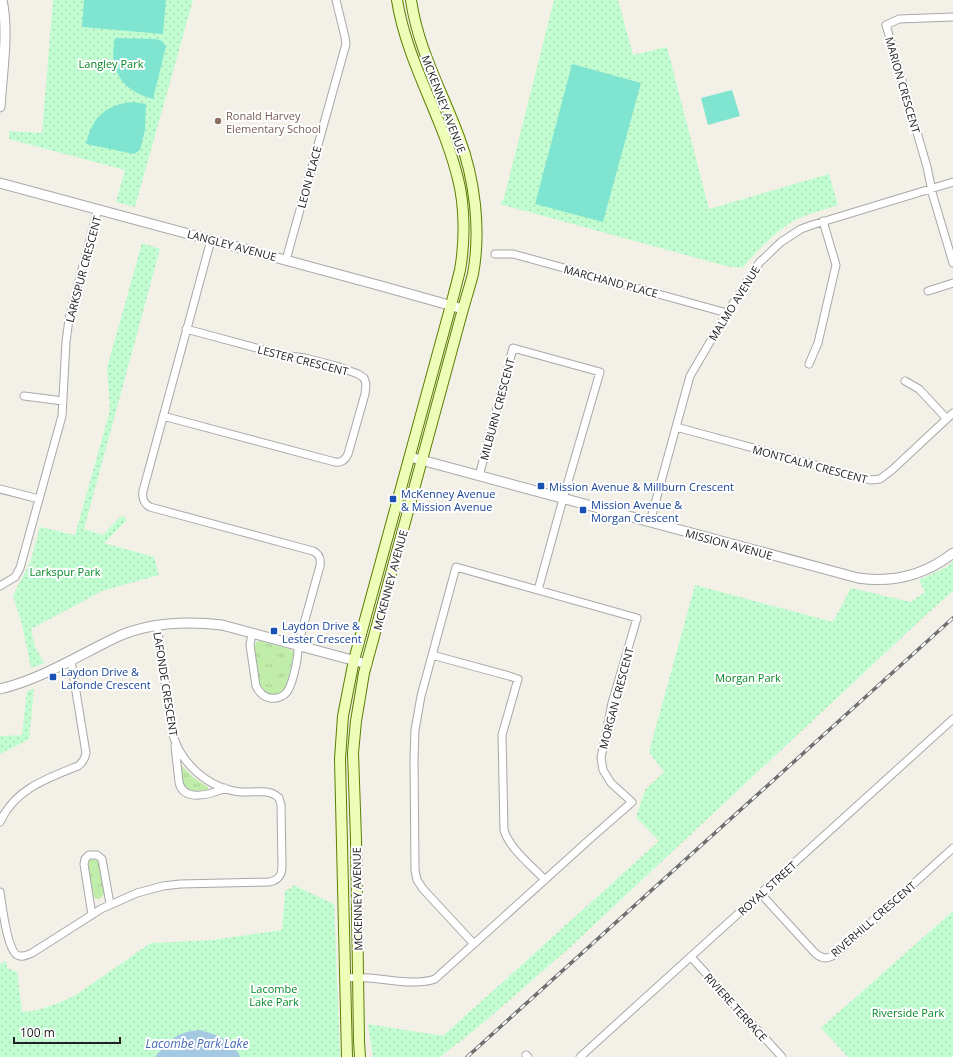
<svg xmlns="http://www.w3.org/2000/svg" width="953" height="1057" font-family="'Open Sans',sans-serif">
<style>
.grass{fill:url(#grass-tufts)}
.park{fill:url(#park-dots)}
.pitch{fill:#80e5d0}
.water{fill:#a5c9e2}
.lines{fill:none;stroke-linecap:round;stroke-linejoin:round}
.minor-casing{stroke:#a8a8a8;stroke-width:9}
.tertiary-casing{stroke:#a8a8a8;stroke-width:11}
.secondary-casing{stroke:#5b7f00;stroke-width:12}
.minor{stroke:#fff;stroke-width:7}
.tertiary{stroke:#fff;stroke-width:9}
.secondary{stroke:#eefeb9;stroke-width:10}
.rail-casing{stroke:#6f6f6f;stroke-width:3.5}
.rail{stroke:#fff;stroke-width:2;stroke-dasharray:6;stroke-linecap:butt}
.education-dot{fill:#8d6e63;stroke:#fff;stroke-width:1.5}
.transit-dot{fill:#1a4fb4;stroke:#fff;stroke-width:1.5}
.labels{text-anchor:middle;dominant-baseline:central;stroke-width:4;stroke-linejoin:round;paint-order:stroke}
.park-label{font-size:11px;fill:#048926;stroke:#fff}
.street-label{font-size:11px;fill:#212121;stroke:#fff}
.education-label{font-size:11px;fill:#785e54;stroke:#fff;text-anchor:start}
.transit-label{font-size:11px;fill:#164399;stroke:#fff;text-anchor:start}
.water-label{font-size:12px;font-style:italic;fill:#456bb8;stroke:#fff}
</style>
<defs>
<pattern id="grass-tufts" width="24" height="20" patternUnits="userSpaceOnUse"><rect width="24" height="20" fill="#c0eeaa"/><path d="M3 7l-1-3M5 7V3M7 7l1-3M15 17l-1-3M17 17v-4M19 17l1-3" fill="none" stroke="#a5cc92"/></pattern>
<pattern id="park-dots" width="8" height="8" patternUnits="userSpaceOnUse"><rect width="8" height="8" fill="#c2fdd1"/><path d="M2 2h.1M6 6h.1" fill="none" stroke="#a6d9b3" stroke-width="1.8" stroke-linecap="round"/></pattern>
</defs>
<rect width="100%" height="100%" fill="#f2f0e7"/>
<path class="grass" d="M260,641L289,649L293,651L294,654L286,687C279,698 266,697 260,686L254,648L256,642Z
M181,765L194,778L208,787V790L191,791L184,786L180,767Z
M92,859L98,861L99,863L104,894L100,899H96L92,894L88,865L89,860Z"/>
<path class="park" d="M53,0H193L135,207L116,202L125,170L9,139V131L42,133Z
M554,0H618L633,55L667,47L709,209L829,174L838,205C823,210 807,214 793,221C773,234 758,250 742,268L726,266L500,204L504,198Z
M142,243L160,249L84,529L103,535L122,515L127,520L104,543L154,557L159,575L102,591L31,629L35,647L44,663L31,668L22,624L13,595L30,563L40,527L75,535L110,410L107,368Z
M953,561V591L929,612L566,951L477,1028L440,1057H373L368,1024L443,1036L659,841L636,817L645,790L664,772L649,752L695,585L833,622L851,588L911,602L925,592L919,580L947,567Z
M34,689L29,739L0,754V736L22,735L27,691Z
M293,885L334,904L340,1057H0V964L6,961L7,968L14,971H17L22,1012L38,1010L59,1003L76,995L151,943L213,940L282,930L285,891L291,888Z
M953,911V1057H848L821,1028Z"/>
<path class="pitch" d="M84,0H166L163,34L82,27Z
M115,38L156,39L162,41L166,46L153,99C122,91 108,70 115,38Z
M572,64L641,83L603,222L535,204Z
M732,90L740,116L708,125L701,98Z
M134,102L146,104L145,130L140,150L134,154L86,144C92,117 106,104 134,102Z"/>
<path class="water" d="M200,1030C215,1034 234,1041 240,1057H155C169,1040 176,1032 200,1030Z"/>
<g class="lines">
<g class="minor-casing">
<path id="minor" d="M953,17L899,19L886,25L927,167L933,196L953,263
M211,240L143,491C142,498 143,503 150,507L313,551C320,554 321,559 320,566L298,645C299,655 293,684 287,692C283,697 276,699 270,698C264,697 259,692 256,686L250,645L252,633
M495,254H513L727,313
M286,260L346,44L345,37L336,0
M928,291L953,283
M809,364L818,343L836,265L823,221
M905,381L919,389L947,419
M24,396L63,401
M163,416L335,462C342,463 345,460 348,454L365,394L366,384L364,378L358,374L336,366L305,358L282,355L186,329
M676,427L871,480L880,479L892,470L953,413
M479,476L513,348L600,372L563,499L538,590
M0,489L39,499
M650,522L690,376L727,313L759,263L781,242L801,229L812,225L953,182
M0,586L15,577L20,568L62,416L66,342L69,319L98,209
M432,655L509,676L518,679L502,735L504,830C509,848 532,866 545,880
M175,746L179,782C183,803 212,794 225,788
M0,822C15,789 46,779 78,766C82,763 85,759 86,753L71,661
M0,892C2,905 7,949 17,955C22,958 27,955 32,953L101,909L137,893L163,886L180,884L269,882C279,880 282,875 282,866L281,805L279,798C269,788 254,793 241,792C209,789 179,763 172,731L157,626
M761,894L815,953C823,960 829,959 837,953L953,848
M92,915L84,864L85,859L89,855H97L102,859L110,904
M691,957L782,1057
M345,978C374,974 409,988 435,979L590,839L632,802L611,783L603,770L601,758L612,703L637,618L456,567L421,696L415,730L414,759L415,870L417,880L423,889L473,943
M526,1055L528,1057
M580,1057L953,719"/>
</g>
<g class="tertiary-casing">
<path id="tertiary" d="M0,107C2,74 9,32 2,0
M0,183L385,287L463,309
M410,457L858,578C893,583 925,575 953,553
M0,689C42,679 79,655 117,637C150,622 187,621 222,625L367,664"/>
</g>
<g class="secondary-casing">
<path id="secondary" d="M347,1057L340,759L343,716L354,660L451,305C454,294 457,282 460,270C465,242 465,206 458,179C443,117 407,63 397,0
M360,1057L359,1041L356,839L353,753L356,721L364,673L463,309C466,298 470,286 473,274C481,230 475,179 459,137C442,91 418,49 411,0"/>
</g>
<use href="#minor" class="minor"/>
<use href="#tertiary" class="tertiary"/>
<use href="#secondary" class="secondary"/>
<g class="rail-casing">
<path id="rail" d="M467,1057L953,618"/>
</g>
<use href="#rail" class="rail"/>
</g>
<circle class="education-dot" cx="218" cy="121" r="4"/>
<g class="transit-dot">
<rect x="537" y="482" width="8" height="8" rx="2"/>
<rect x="389" y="495" width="8" height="8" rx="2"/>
<rect x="579" y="506" width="8" height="8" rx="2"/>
<rect x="270" y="627" width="8" height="8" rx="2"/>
<rect x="49" y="673" width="8" height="8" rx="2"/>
</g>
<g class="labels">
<g class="park-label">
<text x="111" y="63">Langley Park</text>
<text x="65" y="571">Larkspur Park</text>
<text x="748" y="677">Morgan Park</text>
<text x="274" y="988">Lacombe<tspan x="274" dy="13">Lake Park</tspan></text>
<text x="908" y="1012">Riverside Park</text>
</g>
<g class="street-label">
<text transform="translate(903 85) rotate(74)">MARION CRESCENT</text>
<text transform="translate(444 104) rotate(69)">MCKENNEY AVENUE</text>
<text transform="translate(309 177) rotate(-75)">LEON PLACE</text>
<text transform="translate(232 245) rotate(15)">LANGLEY AVENUE</text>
<text transform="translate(83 269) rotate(-75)">LARKSPUR CRESCENT</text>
<text transform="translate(611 281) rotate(15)">MARCHAND PLACE</text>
<text transform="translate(734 303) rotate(-58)">MALMO AVENUE</text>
<text transform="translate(303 360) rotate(14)">LESTER CRESCENT</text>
<text transform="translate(497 409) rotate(-75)">MILBURN CRESCENT</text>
<text transform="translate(810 464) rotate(15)">MONTCALM CRESCENT</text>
<text transform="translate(729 544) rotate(15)">MISSION AVENUE</text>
<text transform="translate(390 580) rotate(-75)">MCKENNEY AVENUE</text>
<text transform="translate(166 684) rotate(81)">LAFONDE CRESCENT</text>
<text transform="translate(616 698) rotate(-75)">MORGAN CRESCENT</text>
<text transform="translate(767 888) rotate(-42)">ROYAL STREET</text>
<text transform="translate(357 899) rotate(-91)">MCKENNEY AVENUE</text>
<text transform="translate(873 919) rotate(-41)">RIVERHILL CRESCENT</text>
<text transform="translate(736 1007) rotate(48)">RIVIERE TERRACE</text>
</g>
<g class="education-label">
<text x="226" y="115">Ronald Harvey<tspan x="226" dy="13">Elementary School</tspan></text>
</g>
<g class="transit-label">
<text x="549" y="486">Mission Avenue &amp; Millburn Crescent</text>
<text x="401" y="493">McKenney Avenue<tspan x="401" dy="13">&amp; Mission Avenue</tspan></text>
<text x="591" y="504">Mission Avenue &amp;<tspan x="591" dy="13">Morgan Crescent</tspan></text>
<text x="282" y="625">Laydon Drive &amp;<tspan x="282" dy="13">Lester Crescent</tspan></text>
<text x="61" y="671">Laydon Drive &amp;<tspan x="61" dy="13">Lafonde Crescent</tspan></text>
</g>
<g class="water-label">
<text x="197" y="1043">Lacombe Park Lake</text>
</g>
</g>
<path d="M14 1037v6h106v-6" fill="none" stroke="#212121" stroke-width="2"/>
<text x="20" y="1037" font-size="12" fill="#212121" stroke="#ffffff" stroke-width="3" paint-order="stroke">100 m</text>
</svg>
